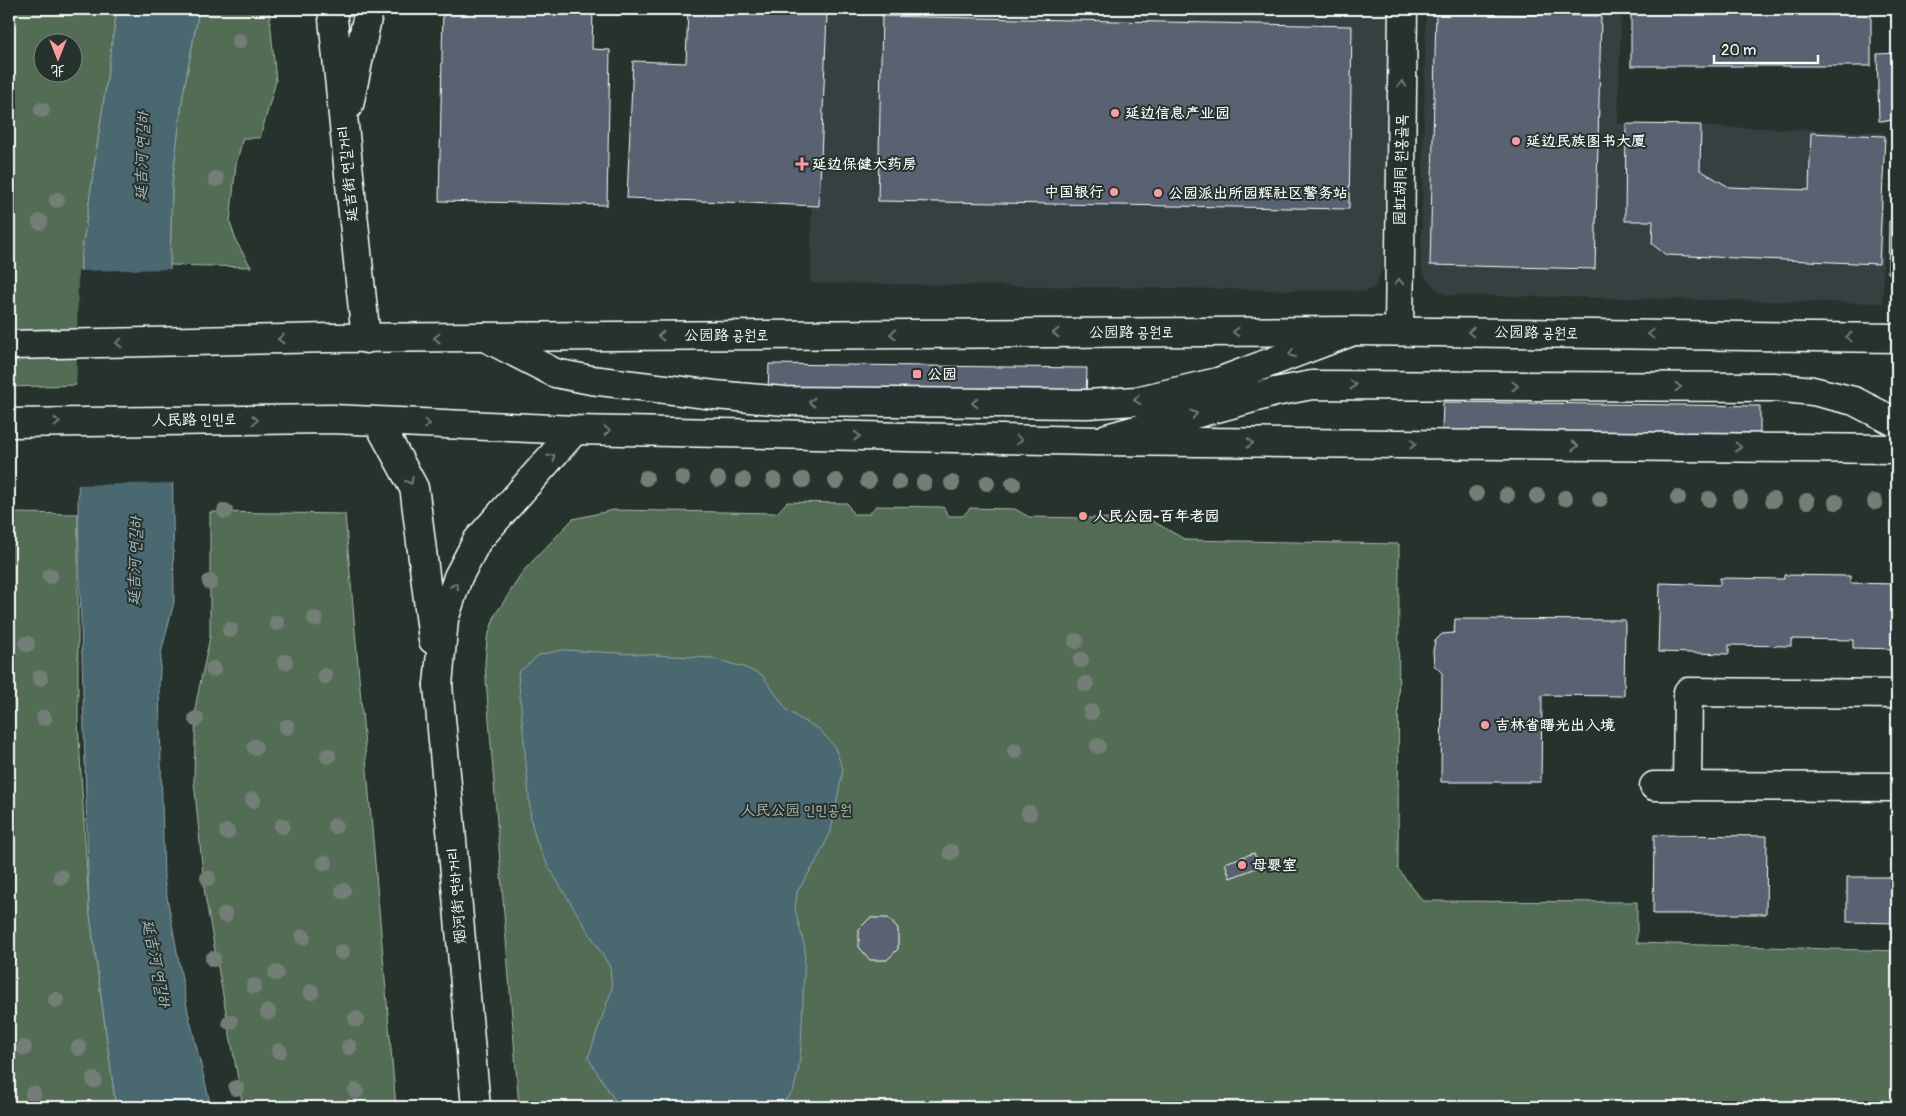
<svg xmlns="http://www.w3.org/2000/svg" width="1906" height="1116" font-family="Pangolin,'LXGW WenKai TC','Poor Story',sans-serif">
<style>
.built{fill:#354141}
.green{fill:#536d54;stroke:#a9b6aa;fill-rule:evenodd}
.water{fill:#496870;stroke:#92a4a9}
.pier{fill:#26332d}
.building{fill:#59626f;stroke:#fff}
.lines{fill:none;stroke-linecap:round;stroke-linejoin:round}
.minor-casing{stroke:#fff;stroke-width:31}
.major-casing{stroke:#fff;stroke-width:31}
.minor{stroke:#26332d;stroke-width:28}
.major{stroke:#26332d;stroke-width:28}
.tree{fill:#737f76}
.oneway{stroke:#727a76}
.poi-dot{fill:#ff9aa2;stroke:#26332d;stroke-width:2}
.labels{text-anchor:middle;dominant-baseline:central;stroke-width:4;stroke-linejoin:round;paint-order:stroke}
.poi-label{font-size:15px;font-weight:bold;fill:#fff;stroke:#26332d;text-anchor:start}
.street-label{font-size:15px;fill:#fff;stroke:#26332d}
.park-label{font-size:15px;fill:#b2bdb2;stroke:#26332d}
.water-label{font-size:16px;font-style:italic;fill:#adbbbf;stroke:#26332d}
</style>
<rect width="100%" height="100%" fill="#26332d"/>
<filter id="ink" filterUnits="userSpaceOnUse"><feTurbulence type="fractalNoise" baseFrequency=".02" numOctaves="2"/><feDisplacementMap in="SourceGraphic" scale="10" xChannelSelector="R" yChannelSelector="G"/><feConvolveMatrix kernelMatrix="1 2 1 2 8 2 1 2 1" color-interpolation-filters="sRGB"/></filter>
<g filter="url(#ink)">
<path class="built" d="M813,9H1390L1383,265L1375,288L1366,291L811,283Z
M1426,9H1621L1618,124L1883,132V303L1448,295L1435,288L1424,275L1421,266Z"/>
<path class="green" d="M9,9H117L81,258L79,385L9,387ZM42,42H72V72H42Z
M199,9H269L276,81L260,138H243L236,164L230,222L236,241L251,267L170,265L172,183L183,94Z
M787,502L847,503L853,514H869L876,506L943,507L949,516H963L970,508L1015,509L1029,517L1149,519L1186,540L1399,544L1398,869L1423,901L1637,902V943L1897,951V1107H519L487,693L485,663L487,639L495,615L525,569L573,519L614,510L777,513Z
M210,512L345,514L396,1107H243L205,895L194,781L196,703L210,637Z
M9,513L78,514V722L89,907L116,1107H9Z"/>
<path class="water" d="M117,9H199L183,94L172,183L170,265L174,602L161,653L159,687L164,880L188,1012L211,1107H116L89,907L78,514L81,258Z
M562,650L711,658L743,667L762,675L787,710L800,719L819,729L834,746L843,769L831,831L817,860L797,892L795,910L805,948L801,1048L798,1072L793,1092L778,1107H619L588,1058L612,989L610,967L548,866L536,840L531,820L518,673L539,655Z"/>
<path class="pier" d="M173,269L175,483L75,485L78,271Z"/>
<path class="building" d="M443,9H593L592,49L610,50L607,205L439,201Z
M688,9L827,14L819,206L627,198L633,61L686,63Z
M1871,11V66H1631V12Z
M1436,13L1601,16L1595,269L1430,265Z
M882,16L1352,26L1349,209L878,201Z
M1897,53V120L1879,121L1877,54Z
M1626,124L1701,125L1700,170L1729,187L1809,190L1811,133L1885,136L1879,264L1666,255L1652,244L1653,221H1625Z
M1889,221H1897V273H1888Z
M769,364L1087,368L1086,397L768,393Z
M1443,402L1760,406V435L1442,431Z
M1784,575L1850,576V583L1897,584V649L1853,648V640L1791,639V646L1729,645V654L1658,652L1660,583L1720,585V578L1784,579Z
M1455,619L1625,620L1624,696L1542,695L1541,782H1441L1442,673L1434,665L1433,651L1435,641L1442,634L1454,633Z
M1654,835L1767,836L1766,914H1653Z
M1254,853L1259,867L1230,878L1225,863Z
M1847,877H1897V923L1847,922Z
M870,918H888L898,929V949L887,960H870L859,947V929Z"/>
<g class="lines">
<g class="minor-casing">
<path id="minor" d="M332,9L366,339
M349,105L369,9
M1399,331L1403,9
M485,337L555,373L591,380L715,395L785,401L1087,404L1136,401L1218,382L1351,332
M1107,438L1275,392L1312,385L1774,387L1813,391L1854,401L1897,423
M438,685L476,1107
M1654,786L1897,787
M1687,786L1688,692L1897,694"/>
</g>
<g class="major-casing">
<path id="major" d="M9,345L330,338L1355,331L1897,338
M378,422L414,488L415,494L433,640
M9,423L332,419L575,430L1096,441L1897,449
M438,685L444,619L458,577L477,541L575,430"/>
</g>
<use href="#minor" class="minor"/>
<use href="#major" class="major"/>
</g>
<g class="tree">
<circle cx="239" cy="41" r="8"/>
<circle cx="42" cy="110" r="8"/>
<circle cx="216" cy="179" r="8"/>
<circle cx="57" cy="200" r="8"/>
<circle cx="40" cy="222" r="8"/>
<circle cx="646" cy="478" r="8"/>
<circle cx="682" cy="478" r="8"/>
<circle cx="718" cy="479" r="8"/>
<circle cx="743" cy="480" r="8"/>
<circle cx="774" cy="480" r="8"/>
<circle cx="803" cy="480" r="8"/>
<circle cx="836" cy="481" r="8"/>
<circle cx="868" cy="481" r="8"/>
<circle cx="899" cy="482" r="8"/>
<circle cx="924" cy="483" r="8"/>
<circle cx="952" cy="483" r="8"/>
<circle cx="987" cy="483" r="8"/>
<circle cx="1013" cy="484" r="8"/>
<circle cx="1476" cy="494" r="8"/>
<circle cx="1507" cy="495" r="8"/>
<circle cx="1537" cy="496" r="8"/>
<circle cx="1565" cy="498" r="8"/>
<circle cx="1678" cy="498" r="8"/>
<circle cx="1600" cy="499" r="8"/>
<circle cx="1709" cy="499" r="8"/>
<circle cx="1740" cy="499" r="8"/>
<circle cx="1773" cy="500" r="8"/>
<circle cx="1807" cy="501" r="8"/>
<circle cx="1836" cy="502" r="8"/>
<circle cx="1875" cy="502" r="8"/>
<circle cx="225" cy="511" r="8"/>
<circle cx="50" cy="576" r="8"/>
<circle cx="210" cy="582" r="8"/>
<circle cx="315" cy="619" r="8"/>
<circle cx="277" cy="623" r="8"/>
<circle cx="230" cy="630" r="8"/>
<circle cx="1076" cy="641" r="8"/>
<circle cx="27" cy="644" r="8"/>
<circle cx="1081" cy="660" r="8"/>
<circle cx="285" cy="662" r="8"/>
<circle cx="213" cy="669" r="8"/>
<circle cx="325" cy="676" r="8"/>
<circle cx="40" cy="678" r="8"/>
<circle cx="1086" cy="684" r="8"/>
<circle cx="1091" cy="712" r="8"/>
<circle cx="44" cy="718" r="8"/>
<circle cx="196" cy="719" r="8"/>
<circle cx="287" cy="727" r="8"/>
<circle cx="1098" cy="746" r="8"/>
<circle cx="255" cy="747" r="8"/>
<circle cx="1015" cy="751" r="8"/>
<circle cx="328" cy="756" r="8"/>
<circle cx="253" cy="800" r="8"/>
<circle cx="1029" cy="813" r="8"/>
<circle cx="282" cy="826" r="8"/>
<circle cx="335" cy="826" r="8"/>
<circle cx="227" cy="832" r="8"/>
<circle cx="951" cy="852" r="8"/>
<circle cx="325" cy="863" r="8"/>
<circle cx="61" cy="877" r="8"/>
<circle cx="208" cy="878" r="8"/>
<circle cx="343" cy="891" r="8"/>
<circle cx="225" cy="915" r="8"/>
<circle cx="303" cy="937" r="8"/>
<circle cx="342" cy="952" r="8"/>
<circle cx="213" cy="959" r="8"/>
<circle cx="276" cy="973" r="8"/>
<circle cx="254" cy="986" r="8"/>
<circle cx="311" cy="992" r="8"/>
<circle cx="56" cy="1000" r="8"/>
<circle cx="268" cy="1012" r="8"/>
<circle cx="356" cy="1019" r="8"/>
<circle cx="230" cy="1022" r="8"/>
<circle cx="349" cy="1047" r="8"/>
<circle cx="24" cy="1048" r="8"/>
<circle cx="79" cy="1048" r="8"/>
<circle cx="279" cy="1051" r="8"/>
<circle cx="94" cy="1080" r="8"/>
<circle cx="236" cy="1088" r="8"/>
<circle cx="356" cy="1091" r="8"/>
<circle cx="33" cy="1094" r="8"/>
</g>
<defs><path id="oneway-chevron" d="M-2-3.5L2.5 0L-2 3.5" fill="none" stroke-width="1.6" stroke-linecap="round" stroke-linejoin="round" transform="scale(1.25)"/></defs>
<g class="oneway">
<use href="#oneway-chevron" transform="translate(1402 84) rotate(-89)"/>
<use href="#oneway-chevron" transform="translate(1399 282) rotate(-90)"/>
<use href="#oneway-chevron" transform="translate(1236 332) rotate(180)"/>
<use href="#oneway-chevron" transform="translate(1471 332) rotate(-179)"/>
<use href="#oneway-chevron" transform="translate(1056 333) rotate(180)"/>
<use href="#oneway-chevron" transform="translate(893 334) rotate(180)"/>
<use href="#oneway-chevron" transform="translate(1651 334) rotate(-179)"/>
<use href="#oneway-chevron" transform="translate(661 336) rotate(180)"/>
<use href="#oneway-chevron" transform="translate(1849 337) rotate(-179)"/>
<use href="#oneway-chevron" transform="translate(437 338) rotate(179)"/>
<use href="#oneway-chevron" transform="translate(281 339) rotate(179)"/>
<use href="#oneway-chevron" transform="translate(119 343) rotate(179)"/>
<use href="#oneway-chevron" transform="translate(1292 354) rotate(159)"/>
<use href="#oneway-chevron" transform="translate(1353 385)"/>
<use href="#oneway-chevron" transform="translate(1515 386)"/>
<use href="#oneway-chevron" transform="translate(1678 387)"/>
<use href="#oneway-chevron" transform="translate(1137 400) rotate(171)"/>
<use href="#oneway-chevron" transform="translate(812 402) rotate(-180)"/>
<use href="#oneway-chevron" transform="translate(975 403) rotate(-180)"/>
<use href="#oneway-chevron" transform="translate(1194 414) rotate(-16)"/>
<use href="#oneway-chevron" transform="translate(255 420) rotate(-1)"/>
<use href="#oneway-chevron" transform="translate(57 422) rotate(-1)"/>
<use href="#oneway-chevron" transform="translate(427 424) rotate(2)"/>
<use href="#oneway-chevron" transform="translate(607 431) rotate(1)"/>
<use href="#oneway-chevron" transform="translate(857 436) rotate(1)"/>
<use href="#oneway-chevron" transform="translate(1019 440) rotate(1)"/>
<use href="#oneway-chevron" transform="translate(1250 443) rotate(1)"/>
<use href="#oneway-chevron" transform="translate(1413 444) rotate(1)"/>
<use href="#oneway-chevron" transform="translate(1575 446) rotate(1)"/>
<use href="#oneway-chevron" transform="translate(1738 447) rotate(1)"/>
<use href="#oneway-chevron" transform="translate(552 457) rotate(-49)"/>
<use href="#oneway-chevron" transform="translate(410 481) rotate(62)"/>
<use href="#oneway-chevron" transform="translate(455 586) rotate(-71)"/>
</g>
</g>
<g class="poi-dot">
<circle cx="1115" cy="113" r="5"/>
<circle cx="1516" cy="141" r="5"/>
<path d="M799.5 156.5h5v5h5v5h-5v5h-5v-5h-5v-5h5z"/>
<circle cx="1114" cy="192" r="5"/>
<circle cx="1158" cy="193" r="5"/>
<rect x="912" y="369" width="10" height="10" rx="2.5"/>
<circle cx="1083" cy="516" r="5"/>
<circle cx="1485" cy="725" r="5"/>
<circle cx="1242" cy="865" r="5"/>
</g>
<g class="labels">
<g class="poi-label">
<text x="1125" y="113">延边信息产业园</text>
<text x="1526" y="141">延边民族图书大厦</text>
<text x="812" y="164">延边保健大药房</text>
<text x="1104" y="192" text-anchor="end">中国银行</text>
<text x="1168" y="193">公园派出所园辉社区警务站</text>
<text x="927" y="374">公园</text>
<text x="1093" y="516">人民公园-百年老园</text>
<text x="1495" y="725">吉林省曙光出入境</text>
<text x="1252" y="865">母婴室</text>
</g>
<g class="street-label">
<text transform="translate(1401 170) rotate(-89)">园虹胡同 원홍골목</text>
<text transform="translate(348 174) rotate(-96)">延吉街 연길거리</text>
<text x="1131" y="332">公园路 공원로</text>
<text transform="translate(1536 333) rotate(1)">公园路 공원로</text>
<text x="726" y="335">公园路 공원로</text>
<text transform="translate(194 420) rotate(-1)">人民路 인민로</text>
<text transform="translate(457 896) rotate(-95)">烟河街 연하거리</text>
</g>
<g class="park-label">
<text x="796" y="810">人民公园 인민공원</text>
</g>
<g class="water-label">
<text transform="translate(142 156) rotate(-89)">延吉河 연길하</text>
<text transform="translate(135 561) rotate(-89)">延吉河 연길하</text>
<text transform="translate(156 963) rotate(78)">延吉河 연길하</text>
</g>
</g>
<rect width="1906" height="1116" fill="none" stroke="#26332d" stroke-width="30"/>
<rect x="15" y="15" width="1876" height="1086" fill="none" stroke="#fff" stroke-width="2" filter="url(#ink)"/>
<g transform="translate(58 58) rotate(180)"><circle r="24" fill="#26332d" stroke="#7d8581"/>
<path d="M0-4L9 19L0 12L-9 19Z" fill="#ff9aa2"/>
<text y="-8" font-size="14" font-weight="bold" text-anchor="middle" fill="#ffffff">北</text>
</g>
<path d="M1714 55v8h104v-8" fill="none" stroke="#ffffff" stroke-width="2.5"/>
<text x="1721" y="55" font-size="15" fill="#ffffff" stroke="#26332d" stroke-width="4" paint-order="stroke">20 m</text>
</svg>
